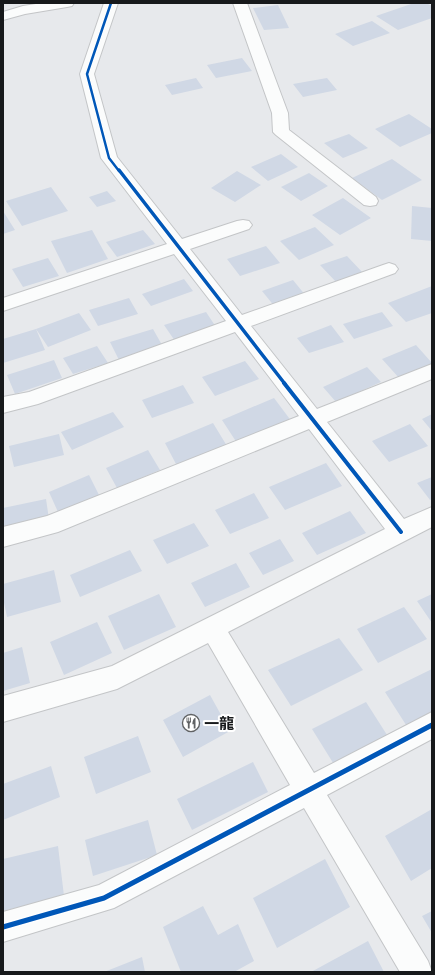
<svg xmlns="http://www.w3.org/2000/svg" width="435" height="975" font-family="Mulish,'Noto Sans JP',sans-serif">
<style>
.building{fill:#d0d8e5}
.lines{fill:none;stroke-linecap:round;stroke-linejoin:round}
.minor-casing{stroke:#c3c5c7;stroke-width:2}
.minor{fill:#fbfcfc;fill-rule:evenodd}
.cycleway-far3-casing{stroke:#fff;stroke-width:4}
.cycleway-far2-casing{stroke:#fff;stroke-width:5.5}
.cycleway-far1-casing{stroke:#fff;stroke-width:6}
.cycleway-casing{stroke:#fff;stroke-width:8}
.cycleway-far3{stroke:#0057b8;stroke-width:2.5}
.cycleway-far2{stroke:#0057b8;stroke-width:3.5}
.cycleway-far1{stroke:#0057b8;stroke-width:4}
.cycleway{stroke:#0057b8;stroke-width:5}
.labels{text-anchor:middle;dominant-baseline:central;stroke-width:4;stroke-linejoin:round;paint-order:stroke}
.poi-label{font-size:15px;font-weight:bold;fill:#17191b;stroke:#fff;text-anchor:start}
</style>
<rect width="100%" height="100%" fill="#e7e9ec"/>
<path class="building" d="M414,3H426L432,6V18L398,30L376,16Z
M278,5L289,28L264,30L253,8Z
M372,21L390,33L353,46L335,34Z
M242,58L252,71L216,78L207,65Z
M196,78L203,88L172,95L165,85Z
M327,78L337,90L303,97L293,84Z
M409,114L432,129V133L400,147L375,129Z
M349,134L368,148L343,158L324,143Z
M281,154L298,167L268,181L251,167Z
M392,159L422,180L382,200L352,178Z
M237,171L261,185L235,202L211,188Z
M309,173L328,186L301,201L281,187Z
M51,187L68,211L22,226L6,201Z
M107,191L116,201L97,207L89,197Z
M343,198L371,218L340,235L312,215Z
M412,206L432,208V241L411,239Z
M3,211L15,230L3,234Z
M315,227L334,245L299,260L280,241Z
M92,230L108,259L67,273L51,241Z
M143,230L155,244L117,257L106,242Z
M266,246L280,263L240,276L227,259Z
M347,256L364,274L337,283L320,265Z
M48,258L59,276L23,287L12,269Z
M184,279L193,291L151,306L142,294Z
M293,280L306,296L275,307L262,291Z
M432,286V313L406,322L388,303Z
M129,298L138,314L98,326L89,310Z
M206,312L216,327L175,341L164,325Z
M382,312L393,326L354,339L343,324Z
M79,313L91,330L48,347L36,329L45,350L3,363V339L36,329Z
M331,325L344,342L309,353L297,338Z
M153,329L162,345L119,360L110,342Z
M416,345L432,363V366L400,379L382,359Z
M97,346L108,363L73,374L63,358Z
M54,360L62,378L15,394L7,375Z
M245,361L259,379L215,396L202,377Z
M367,367L381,382L336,402L323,387Z
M183,385L194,403L152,418L142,400Z
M274,398L292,422L237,443L222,420Z
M113,412L124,427L72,450L61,432Z
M432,414V431L422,419Z
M213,423L227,446L176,464L165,443Z
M410,424L428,446L389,462L372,441Z
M59,434L64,455L14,467L9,446Z
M148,450L160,470L117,488L106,468Z
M326,463L342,486L285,510L269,487Z
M89,475L100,497L58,512L49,492Z
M432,477V499L430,500L417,483Z
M254,493L269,518L230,534L215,510Z
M46,499L49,519L3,528V508Z
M350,511L366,533L317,555L302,533Z
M194,523L209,546L167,564L153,540Z
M280,539L294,561L263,575L249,553Z
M130,550L142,571L80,597L70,575Z
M236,563L250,587L205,607L191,583Z
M54,570L61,602L7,617L3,598V584Z
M159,594L176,627L124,650L108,616Z
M432,594V623L417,601Z
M404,607L427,639L378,663L357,629Z
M97,622L112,653L64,675L50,642Z
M339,638L363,670L291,706L268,670Z
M22,647L30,683L3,691V653Z
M432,669V715L408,728L385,692Z
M210,695L230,731L183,757L163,720Z
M366,702L389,738L335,766L312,729Z
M138,736L151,772L96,794L84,757Z
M253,762L268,792L192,830L177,799Z
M51,766L60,797L3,820V784Z
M432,809V868L411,881L385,836Z
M148,820L157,855L93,876L85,840Z
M58,846L64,896L3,911V859Z
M325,859L350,907L277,948L253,898Z
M203,906L218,935L238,924L254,961L234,972H181L163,927Z
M432,911V933L422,916Z
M368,941L384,972H311Z
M142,957L145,972H104Z"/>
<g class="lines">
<g class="minor-casing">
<path id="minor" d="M42,3H74L72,6L67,7L25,14L3,20V12L23,6Z
M104,3H118L94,74L117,157L182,239L237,221L243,220L249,221L252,225L249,229L190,249L242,315L383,265L389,263L395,265L398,269L395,273L251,326L317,409L432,364V379L327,422L404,519L432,507V527L228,632L314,773L432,712V739L327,795L428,961L432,972H400L304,808L114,908L3,942V912L99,885L290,785L208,643L117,689L3,722V696L112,666L385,529L309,429L58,532L3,547V527L47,516L299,416L235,332L38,404L3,413V397L29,392L226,321L174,254L3,311V298L167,244L101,158L80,74Z
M233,3H247L288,113L289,130L376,197L378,201L376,205L370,206L364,205L276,135L273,132L272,113Z"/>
</g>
<use href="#minor" class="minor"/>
<g class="cycleway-far3-casing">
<path id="cycleway-far3" d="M111,3L87,74L109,158L119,171"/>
</g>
<g class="cycleway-far2-casing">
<path id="cycleway-far2" d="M119,170L285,384"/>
</g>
<g class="cycleway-far1-casing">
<path id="cycleway-far1" d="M284,383L401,532"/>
</g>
<g class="cycleway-casing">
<path id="cycleway" d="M3,927L104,898L432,725"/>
</g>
<use href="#cycleway-far3" class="cycleway-far3"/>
<use href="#cycleway-far2" class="cycleway-far2"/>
<use href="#cycleway-far1" class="cycleway-far1"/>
<use href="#cycleway" class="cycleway"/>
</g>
<defs>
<g id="restaurant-ring" transform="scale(0.9)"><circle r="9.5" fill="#fff" stroke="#606264" stroke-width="1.5"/><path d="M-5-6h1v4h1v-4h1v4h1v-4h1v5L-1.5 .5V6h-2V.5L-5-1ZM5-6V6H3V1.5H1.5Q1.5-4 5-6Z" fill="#606264"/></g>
</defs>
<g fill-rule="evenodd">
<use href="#restaurant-ring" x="191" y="723"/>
</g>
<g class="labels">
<g class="poi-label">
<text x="204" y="723">一龍</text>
</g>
</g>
<rect width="435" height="975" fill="none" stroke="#17191b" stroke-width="8"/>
</svg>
